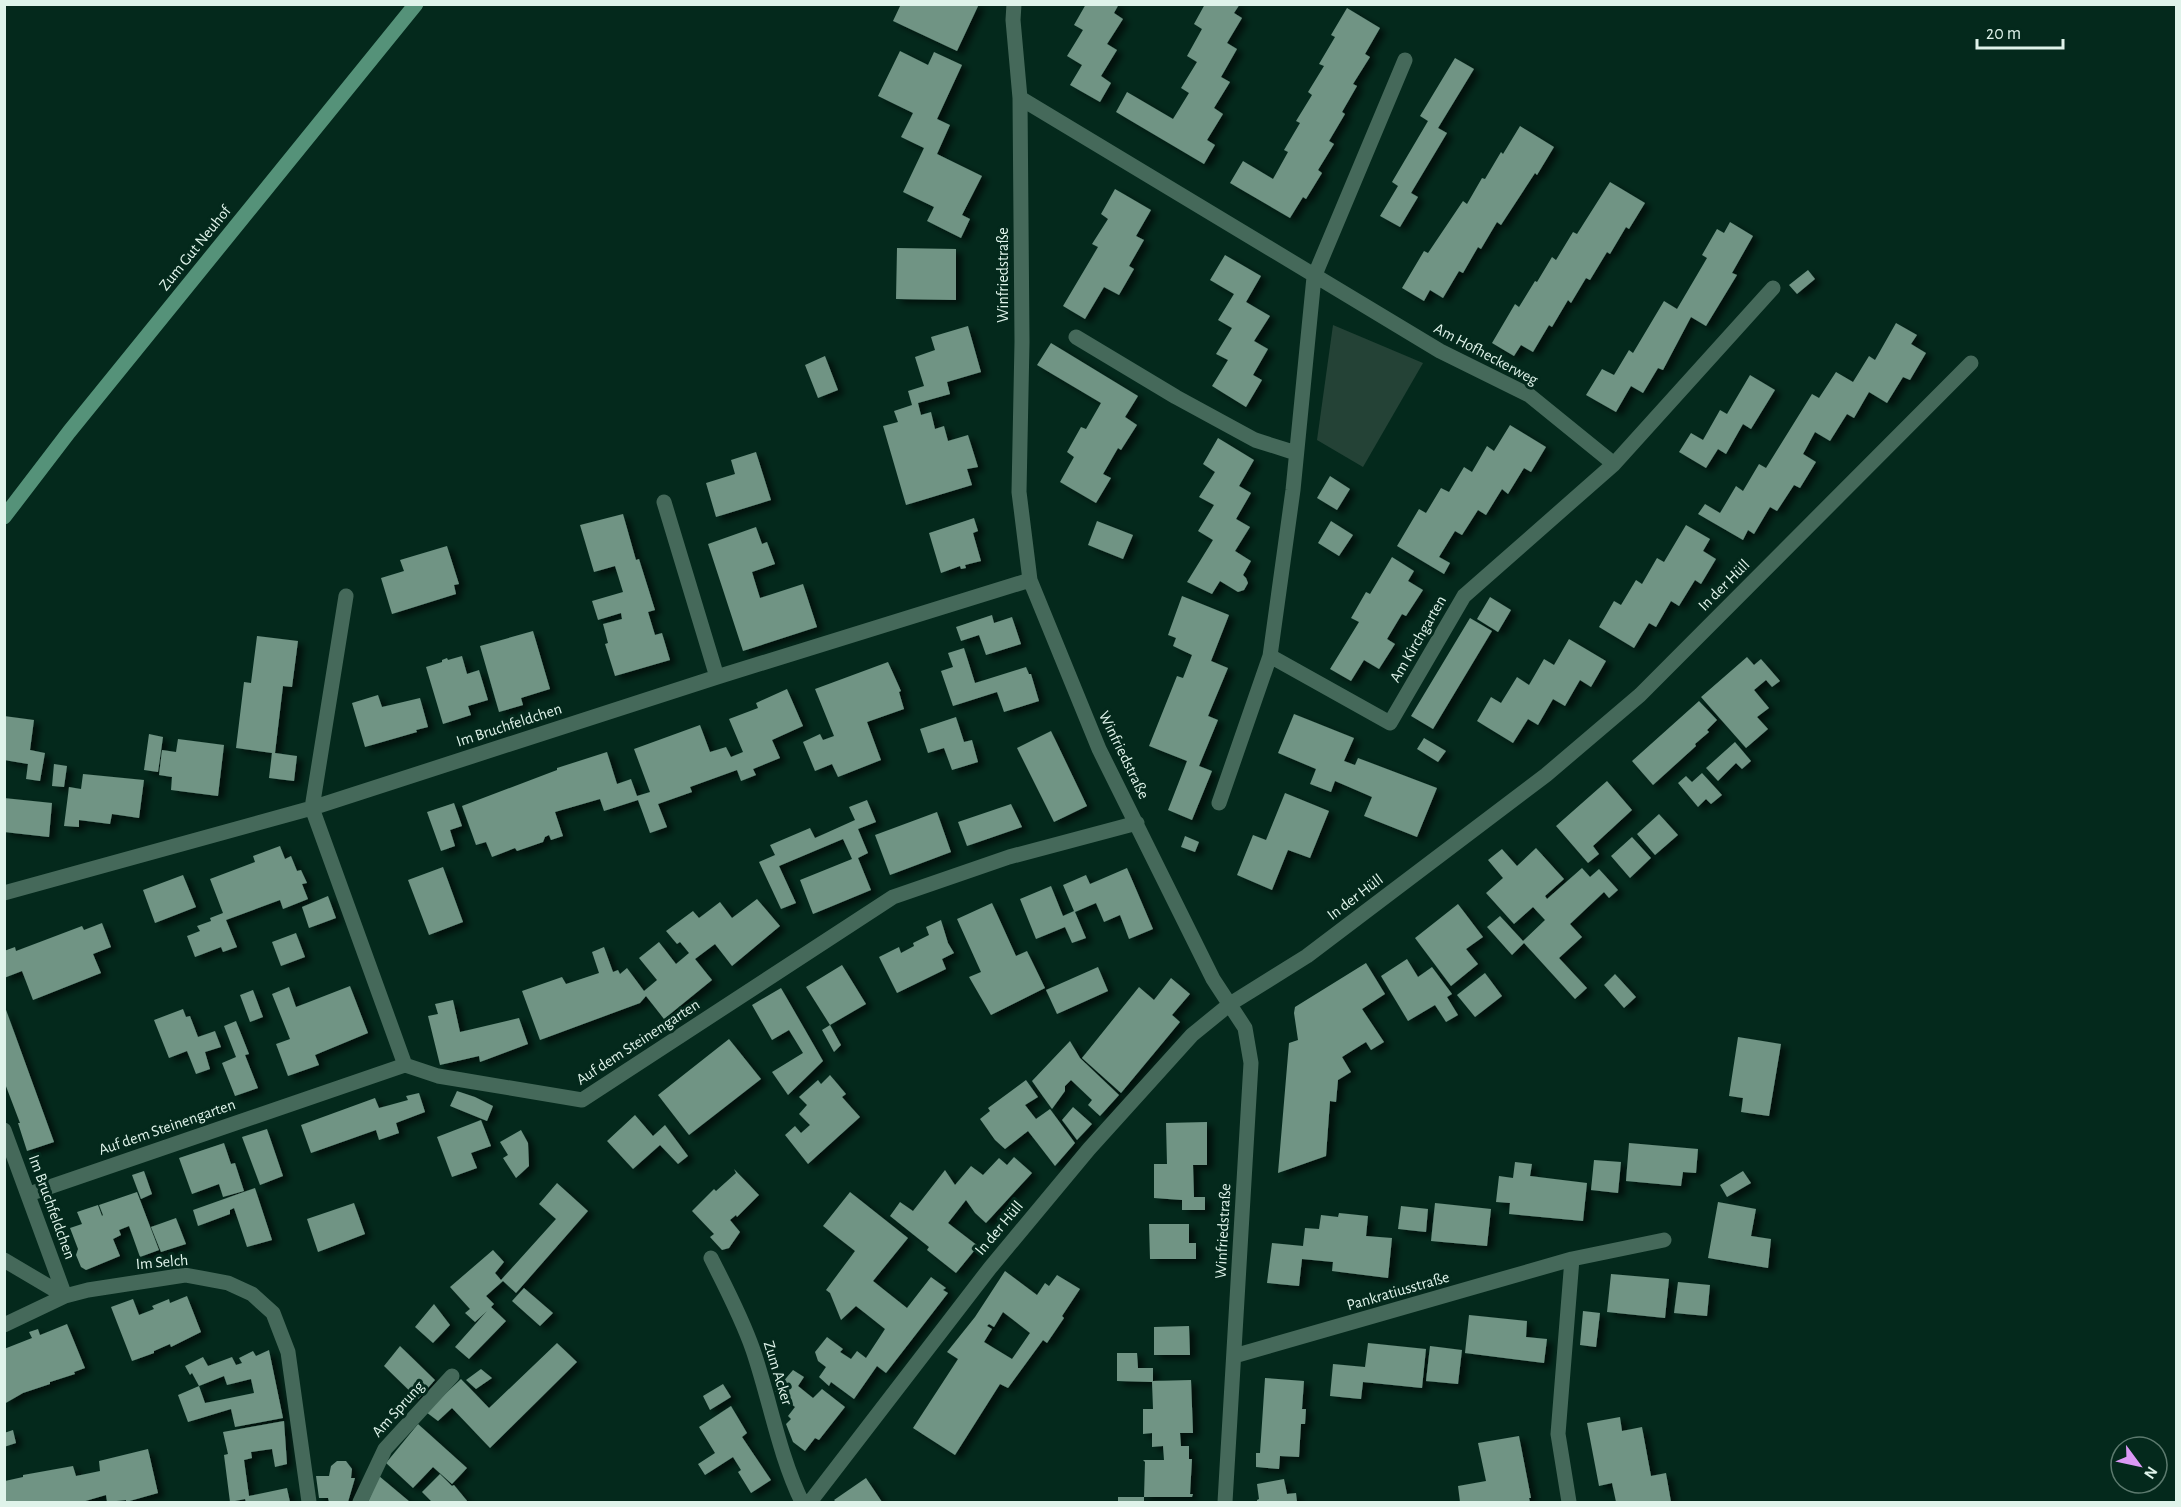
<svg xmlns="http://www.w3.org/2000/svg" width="2181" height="1507" font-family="'Alegreya Sans',sans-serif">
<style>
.green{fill:#244236}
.building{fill:#6f9484;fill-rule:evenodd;filter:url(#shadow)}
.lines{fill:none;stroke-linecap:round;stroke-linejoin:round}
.minor{stroke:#45695a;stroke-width:15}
.secondary{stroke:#559279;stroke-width:15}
.labels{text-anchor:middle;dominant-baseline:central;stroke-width:6;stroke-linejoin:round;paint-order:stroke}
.street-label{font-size:16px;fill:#dff3ea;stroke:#04291c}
</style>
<defs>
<filter id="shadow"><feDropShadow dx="6" dy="4" stdDeviation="3" flood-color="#0009"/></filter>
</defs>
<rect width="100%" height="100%" fill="#04291c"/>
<path class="green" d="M1333,325L1423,363L1363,467L1317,440Z"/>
<path class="building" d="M901,4H979L957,51L893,21Z
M1086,4H1119L1114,13L1123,19L1107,44L1117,50L1101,76L1111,83L1100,102L1070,85L1082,65L1067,56L1083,30L1074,25Z
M1205,4H1240L1234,13L1242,18L1227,43L1237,49L1221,77L1230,82L1214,108L1223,114L1207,140L1215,145L1204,164L1116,112L1127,92L1173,119L1189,93L1181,88L1197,62L1187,56L1202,29L1194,24Z
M1347,8L1380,28L1365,54L1370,57L1353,84L1357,86L1342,112L1345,114L1329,141L1334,144L1318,170L1322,173L1306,199L1303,197L1290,218L1230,183L1243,161L1273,179L1288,152L1284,150L1300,123L1296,121L1312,95L1308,92L1324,66L1319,64L1335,37L1331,35Z
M900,51L928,65L934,52L962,65L937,119L950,125L937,154L982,176L962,215L970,219L961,238L927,221L934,207L903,192L924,148L901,137L913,113L878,96Z
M1455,58L1474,69L1438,128L1447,133L1411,193L1418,197L1400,227L1380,216L1398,186L1392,182L1428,121L1420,116Z
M1520,126L1554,147L1537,175L1535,173L1501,225L1497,222L1481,249L1478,247L1463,273L1459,271L1443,298L1430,290L1424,301L1402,288L1424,251L1428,253L1463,201L1467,204L1482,178L1485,179L1501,152L1503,154Z
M1610,182L1645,203L1629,229L1626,227L1610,254L1607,252L1590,280L1586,278L1571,303L1568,300L1552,327L1549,325L1533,352L1521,345L1514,356L1492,343L1515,304L1519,307L1535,281L1537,282L1552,257L1556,260L1573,232L1577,234Z
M1115,189L1151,210L1136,236L1144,240L1129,266L1134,269L1119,295L1104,287L1085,319L1063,306L1098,247L1092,244L1108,219L1101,214Z
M1730,222L1753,236L1732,273L1737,275L1706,326L1691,317L1663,370L1658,368L1643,393L1631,386L1616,412L1586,395L1602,369L1614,375L1629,350L1633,353L1664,301L1677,309L1707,258L1702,255L1717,229L1724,233Z
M897,248L956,249V300L896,299Z
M1225,255L1261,276L1246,302L1270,316L1254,341L1268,349L1253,375L1262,380L1246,407L1212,386L1228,360L1216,354L1232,328L1218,320L1234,294L1210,280Z
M1808,270L1815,279L1797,294L1789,285Z
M1896,323L1917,335L1911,344L1926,353L1910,380L1903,377L1887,403L1869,392L1854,418L1847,414L1830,441L1815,432L1803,454L1816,462L1800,488L1794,485L1777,511L1770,507L1754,534L1748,530L1743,540L1698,514L1705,504L1720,513L1736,486L1743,491L1759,464L1766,468L1812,394L1819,398L1836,372L1853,382L1869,356L1875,360Z
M968,326L981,372L947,382L950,394L918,403L921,415L931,412L935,429L944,426L948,441L968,435L978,467L967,469L972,485L906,505L883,426L898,422L894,411L912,405L908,391L924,386L915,357L935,350L931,337Z
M1051,343L1138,396L1125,417L1137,425L1121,450L1118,448L1103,474L1111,478L1096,503L1060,482L1074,457L1067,452L1081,427L1086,429L1101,403L1037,365Z
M825,356L838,390L818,398L805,365Z
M1750,375L1775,390L1751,429L1743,424L1726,454L1718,449L1706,468L1679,452L1691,433L1703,440L1720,410L1727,414Z
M1510,425L1546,447L1531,472L1524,468L1508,494L1502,489L1486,515L1478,510L1462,535L1455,531L1439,557L1450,563L1444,574L1397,546L1419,509L1426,513L1441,488L1449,492L1464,467L1472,472L1487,446L1494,451Z
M1218,438L1254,460L1239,486L1251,493L1236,519L1250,527L1235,551L1251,561L1243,575L1246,578L1248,583L1244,590L1238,592L1220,581L1212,594L1187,582L1213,540L1198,531L1214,505L1199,497L1215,472L1203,464Z
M756,452L771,500L716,517L706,483L735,474L731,460Z
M1330,476L1350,489L1337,510L1317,498Z
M623,514L636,560L639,559L655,610L648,612L655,635L662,633L670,660L615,676L605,644L608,643L603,624L622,619L621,613L598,620L592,601L623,592L615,566L594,572L580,525Z
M974,518L978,531L973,533L981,561L965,565L966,568L961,569L960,566L941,573L929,533Z
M1097,521L1133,535L1123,559L1088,545Z
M1331,521L1353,535L1339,556L1318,543Z
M1686,525L1710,539L1703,551L1716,559L1701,584L1695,580L1679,606L1671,601L1656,627L1649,623L1634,648L1599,627L1614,601L1621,605L1636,580L1642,584L1657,558L1664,562Z
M756,527L762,544L767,542L775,564L752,572L760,598L803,584L817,627L743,651L708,544Z
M447,546L459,584L454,585L456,594L392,614L381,578L404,571L400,560Z
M1392,557L1414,571L1408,581L1423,590L1406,616L1402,614L1387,639L1395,644L1379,669L1364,660L1351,681L1330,669L1359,622L1351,618L1366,592L1370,594Z
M1182,596L1229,615L1211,661L1228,668L1208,716L1218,720L1199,766L1212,771L1192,820L1168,810L1187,761L1149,746L1177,676L1183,678L1192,655L1173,646L1176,638L1168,635Z
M1490,597L1511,610L1498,632L1477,619Z
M992,615L994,623L1012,617L1021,644L986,655L979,635L961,641L956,627Z
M1470,618L1492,631L1433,729L1411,716Z
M533,631L550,689L521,698L523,705L499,712L480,646Z
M257,636L298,641L292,687L283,686L275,753L297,756L294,781L269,778L272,753L236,748L244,682L251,683Z
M1569,639L1606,661L1591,687L1580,680L1565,706L1553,699L1538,725L1528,719L1513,743L1477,721L1491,697L1501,703L1517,677L1529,685L1544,659L1554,665Z
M964,648L975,683L1026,667L1029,674H1031L1039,701L1004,712L997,692L953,706L941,671L953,667L948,653Z
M462,656L467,674L479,670L488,700L468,706L471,715L443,724L426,667L442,662V660L447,658L448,660Z
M1747,657L1754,665L1761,659L1780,681L1772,687L1766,680L1754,690L1769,708L1757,717L1768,729L1746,748L1701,697Z
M888,662L901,691L899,692L904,709L867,722L881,760L838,777L832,764L815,771L803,742L820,734L823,740L834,736L815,689Z
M787,689L803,726L772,740L780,758L753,769L756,775L741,781L737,770L690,787L692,792L658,804L667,827L650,833L638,800L604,811L600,799L555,812L563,836L551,840L549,835L545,837L543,842L517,851L515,848L492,857L486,842L476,845L462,806L557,770V768L607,752L617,784L631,779L637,796L650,792L634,749L700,725L710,752L726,747L731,757L743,752L729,719L758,708L756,703Z
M378,695L382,707L420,698L428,727L416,730L417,732L365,747L352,703Z
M1699,701L1717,720L1707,730L1709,732L1695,744L1696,746L1653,785L1632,761Z
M1294,714L1354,738L1344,761L1355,765L1358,758L1437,788L1417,837L1364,816L1372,797L1335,781L1331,792L1310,784L1316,769L1278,753Z
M4,716L34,720L30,750L45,753L40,781L26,779L28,764L4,760Z
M956,717L964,742L972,740L978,762L952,770L944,748L928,753L920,729Z
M1051,731L1087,806L1054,822L1017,748Z
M149,734L163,737L158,772L144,770Z
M1424,738L1446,751L1438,762L1417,749Z
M178,739L224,745L218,796L171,790L172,777L159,775L162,750L176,752Z
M1735,742L1751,761L1742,769L1736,763L1718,781L1706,768Z
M54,764L67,766L64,787L52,786Z
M1702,773L1722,795L1711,804L1706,799L1698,807L1678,783L1686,776L1692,782Z
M83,774L144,780L139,818L112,814L110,824L79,820V827L64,826L69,787L81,789Z
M1607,781L1632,810L1593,846L1599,854L1588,863L1556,826Z
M1285,793L1329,811L1310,858L1288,850L1272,890L1237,875L1253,835L1266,840Z
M4,798L52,803L49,837L4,832Z
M867,800L876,822L858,829L868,853L858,858L871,890L813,914L800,880L852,859L843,839L779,866L796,903L781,909L759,862L775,855L770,845L810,828L815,838L855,820L849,807Z
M454,803L462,826L450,830L455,846L441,851L427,812Z
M1011,804L1022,827L967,846L958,822Z
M937,812L951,852L890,875L875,835Z
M1659,814L1678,835L1655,855L1637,834Z
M1185,836L1199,842L1195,852L1181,847Z
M1632,837L1651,858L1630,878L1611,856Z
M280,846L285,859L291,856L297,871L301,870L307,883L302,884L308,899L283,909L280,900L226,920L237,947L223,952L221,947L195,957L187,936L200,931L197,926L211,921L210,918L223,913L210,879L255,862L253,856Z
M1536,848L1564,879L1545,896L1547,899L1582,868L1590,877L1599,869L1618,890L1609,898L1604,892L1570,924L1582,937L1559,958L1587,988L1575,999L1524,943L1512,955L1487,927L1500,916L1523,941L1545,920L1533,907L1514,924L1486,893L1503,878L1488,860L1502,849L1517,866Z
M443,867L463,922L429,935L408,880Z
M1127,868L1153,929L1129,939L1120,915L1104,922L1096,903L1075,912L1086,938L1072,943L1065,927L1036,939L1020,899L1051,886L1063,916L1074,911L1063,885L1086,875L1090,884Z
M183,875L196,907L155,923L143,890Z
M328,896L336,918L309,928L302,907Z
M757,899L780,926L732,966L715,944L695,959L712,980L664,1019L646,996L640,1003L540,1040L522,991L562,977L566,984L599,973L592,952L604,947L613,972L618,970L620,974L627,968L644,991L657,980L639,958L659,942L676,964L689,953L680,942L677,944L666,931L693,911L699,918L720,902L732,918Z
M992,903L1016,956L1027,951L1045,988L991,1015L969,977L981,972L957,919Z
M1458,904L1483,937L1466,949L1478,964L1451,986L1415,938Z
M941,920L948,943L954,953L942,959L946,969L897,993L879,957L899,947L901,953L914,946L913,943L929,935L926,927Z
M102,923L111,947L93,954L101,973L33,1000L22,971L4,978V951L15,947L16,951L82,926L84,930Z
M296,933L305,957L281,966L272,942Z
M1407,959L1418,977L1432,967L1452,994L1447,997L1458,1015L1446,1022L1435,1005L1408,1021L1381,976Z
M1366,963L1385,994L1362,1009L1384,1042L1371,1050L1366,1042L1342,1057L1351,1072L1338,1080L1336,1102L1330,1101L1326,1156L1278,1173L1289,1043L1298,1040L1294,1013L1295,1007Z
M842,965L866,1004L830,1025L806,987Z
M1098,967L1108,991L1057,1014L1046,990Z
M1485,973L1502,996L1475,1017L1457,995Z
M1615,974L1636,997L1624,1008L1604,985Z
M1171,978L1190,994L1172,1015L1180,1022L1121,1093L1082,1058L1139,987L1154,1000Z
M350,986L368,1033L315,1055L319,1065L288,1076L276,1044L290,1039L272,994L289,987L296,1007Z
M781,988L823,1061L788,1095L772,1072L803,1053L789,1030L772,1040L752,1005Z
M253,990L263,1017L250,1022L240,995Z
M453,1000L460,1032L519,1018L528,1044L480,1062L479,1056L440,1065L428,1016L438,1014L435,1004Z
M5,1007L54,1142L27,1151L18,1123H20L4,1081Z
M183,1009L186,1017L190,1016L198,1037L215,1031L221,1047L205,1052L210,1069L196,1074L187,1051L169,1058L154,1020Z
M236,1021L249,1054L245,1055L258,1088L235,1096L222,1063L236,1057L224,1026Z
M830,1025L841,1045L834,1052L822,1030Z
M1738,1037L1781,1044L1769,1116L1741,1112L1743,1098L1729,1096Z
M729,1039L761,1079L689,1135L658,1095Z
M1070,1041L1080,1058L1119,1095L1100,1116L1088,1105L1092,1100L1071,1080L1065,1086V1091L1052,1109L1032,1081Z
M830,1075L846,1094L842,1097L860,1117L808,1164L785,1135L795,1126L801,1133L810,1125L799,1114L807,1105L799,1097L818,1080L821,1084Z
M1026,1080L1038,1097L1025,1105L1036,1119L1050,1109L1075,1143L1055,1166L1028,1131L1005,1149L995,1140L980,1119L990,1111L988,1108Z
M457,1091L475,1097L493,1106L487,1121L450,1106Z
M419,1093L425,1112L396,1123L399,1133L379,1140L376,1130L311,1153L301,1125L375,1098L379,1108L408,1100L406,1096Z
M1073,1107L1092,1124L1077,1140L1062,1120Z
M635,1115L653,1136L665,1125L688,1156L678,1164L660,1145L633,1169L607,1141Z
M481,1120L491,1146L471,1153L477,1168L452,1177L437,1137Z
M1207,1122V1165H1193L1194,1197H1205V1210H1182V1200L1154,1198V1164H1167L1166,1123Z
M267,1129L283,1176L260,1185L242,1137Z
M521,1130L528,1143L529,1166L516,1178L503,1158L508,1155L500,1142Z
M224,1143L231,1164L235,1163L244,1191L223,1197L219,1184L192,1194L179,1158Z
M1629,1143L1698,1149L1696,1173L1683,1172L1681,1186L1626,1181Z
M1014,1157L1032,1173L986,1223L975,1213L966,1200L948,1223L978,1246L956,1273L927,1250L929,1247L890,1216L900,1202L913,1211L945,1170L955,1185L971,1166L983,1175L999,1158L1007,1165Z
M1594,1160L1621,1162L1618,1193L1591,1190Z
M1515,1162L1532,1164L1530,1176L1587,1183L1583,1221L1509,1214L1510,1203L1496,1202L1499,1176L1513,1178Z
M734,1169L759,1195L737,1217L736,1215L730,1220L740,1232L729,1248L722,1250L710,1237L714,1234L692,1211L714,1189L716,1191L736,1173Z
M144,1171L152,1194L141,1199L132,1175Z
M1743,1171L1751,1183L1727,1197L1720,1185Z
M557,1183L588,1211L516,1293L503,1281L486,1296L494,1304L491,1307L506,1321L469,1359L455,1347L487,1311L475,1322L465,1313L470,1309L450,1287L493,1250L504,1262L495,1273L501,1280L556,1219L539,1204Z
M255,1188L272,1240L247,1247L234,1208L230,1210V1214L198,1226L193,1210Z
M137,1192L159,1250L140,1257L129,1226L119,1230L121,1235L113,1239L120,1256L86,1270L81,1267L76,1255L78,1249L70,1228L82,1224L77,1212L98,1205L102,1216L103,1215L99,1205Z
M850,1192L908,1238L873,1281L907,1308L931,1277L946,1288L943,1290L948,1293L886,1373L877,1366L854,1399L831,1382L829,1386L819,1377L826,1367L818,1361L815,1352L827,1337L843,1349L840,1352L851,1359L857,1351L866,1358L885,1329L856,1306L841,1320L830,1293L826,1290L855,1251L823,1226Z
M1718,1202L1756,1209L1751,1236L1771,1239L1768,1268L1708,1258Z
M354,1203L365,1234L318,1252L307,1219Z
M1435,1203L1491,1209L1487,1246L1431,1241Z
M1401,1206L1428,1209L1426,1232L1398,1229Z
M1339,1213L1368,1216L1366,1236L1392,1238L1388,1278L1332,1271L1333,1262L1302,1259L1299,1286L1267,1283L1272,1243L1303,1246L1305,1228L1319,1229L1321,1215L1338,1217Z
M176,1218L186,1244L161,1252L151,1227Z
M1149,1224H1189V1243H1196V1259H1150Z
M1005,1271L1037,1295L1045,1283L1049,1286L1057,1275L1080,1289L1062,1316L1064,1318L1047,1343L1043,1340L1008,1388L1000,1384L955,1455L913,1428L958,1359L947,1352L975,1317ZM1003,1312L1030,1333L1012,1359L984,1342L992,1329L987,1326L989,1324L994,1327Z
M1611,1274L1669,1279L1665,1318L1607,1312Z
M1678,1282L1710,1285L1707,1316L1674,1313Z
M524,1288L553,1313L540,1326L512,1301Z
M187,1296L201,1332L171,1347L170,1344L154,1351V1353L132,1361L111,1307L133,1299L139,1315L154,1309L152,1306L169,1299L170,1303Z
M434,1304L450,1325L433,1343L415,1327Z
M1583,1311L1600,1313L1596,1347L1580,1345Z
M1469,1315L1527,1321L1526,1337L1547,1339L1544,1363L1465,1353Z
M67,1324L85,1368L74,1372L75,1374L50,1382V1384L23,1393L4,1404V1349L32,1338L29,1332L38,1329L40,1335Z
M1189,1326L1190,1355H1154V1327Z
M557,1343L577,1362L490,1448L452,1408L438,1421L426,1412L461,1379L489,1408Z
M1368,1343L1426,1349L1422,1388L1363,1382L1361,1399L1330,1396L1333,1364L1365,1367Z
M400,1346L435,1380L418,1399L384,1366Z
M1430,1346L1462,1350L1458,1384L1426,1381Z
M269,1350L283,1418L235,1427L231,1409L188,1422L178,1395L199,1386L205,1403L254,1393L251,1379L227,1385L224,1376L199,1386L192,1373L190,1375L185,1366L203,1357L208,1366L232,1357L236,1365L242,1363L239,1358L253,1351L256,1356Z
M1117,1353H1137L1138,1368H1153V1381L1191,1380L1193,1433H1180L1181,1446H1189V1459H1192L1190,1494H1193L1192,1497H1144V1502H1118V1497H1144L1145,1462L1143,1460H1164L1163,1446L1152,1447V1433L1143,1434V1409H1153L1152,1382L1117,1381Z
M481,1369L492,1378L476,1389L466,1380Z
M793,1370L804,1377L798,1386L813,1398L822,1389L845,1407L819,1440L815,1438L805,1451L793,1442L786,1424L791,1419L788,1416L795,1407L775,1391Z
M1265,1378L1304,1381L1302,1409H1306L1305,1424H1301L1299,1457L1280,1456L1279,1469L1256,1467V1453H1260Z
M723,1384L731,1397L710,1410L703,1396Z
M731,1406L747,1433L742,1437L771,1480L751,1493L738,1472L741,1470L733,1457L705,1475L698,1464L715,1453L699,1427Z
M1620,1417L1622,1431L1642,1427L1651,1476L1666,1473L1671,1502H1616L1612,1483L1599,1486L1587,1423Z
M284,1421L287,1464L275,1467L272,1449L251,1452L252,1458L244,1460L249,1496L287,1488L290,1502H246L245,1499L230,1502L224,1455L228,1454L223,1432Z
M418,1424L467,1468L452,1484L433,1467L413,1488L386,1463Z
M13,1430L16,1443L4,1447V1433Z
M1519,1436L1531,1498H1529L1530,1502H1460L1458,1486L1486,1481L1478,1443Z
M148,1449L158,1493L126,1502V1500L107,1502L106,1495L82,1502H5V1481L23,1477V1475L73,1466L76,1476L100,1471L99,1461Z
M337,1461H346L352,1469L351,1478H355L348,1502H329L328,1498H319L316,1476H329L331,1466Z
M440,1474L452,1486L454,1485L468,1502H432L422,1492Z
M379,1476L410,1502H368Z
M866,1478L882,1502H836L834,1500Z
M1284,1479L1287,1494L1296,1493L1297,1502H1257V1500L1259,1499L1257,1484Z"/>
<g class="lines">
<path class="minor" d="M1014,4L1013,20L1020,98L1022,342L1019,492L1030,580L1099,749L1213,979L1245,1028L1251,1063L1225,1502
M1020,98L1440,351L1529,395L1614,464
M1076,337L1176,397L1255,440L1296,453
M664,502L717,677
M346,596L312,808L405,1065
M1270,656L1390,723L1464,596L1614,464L1773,288
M1219,803L1270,656L1293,490L1314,277L1405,60
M4,893L312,808L717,677L1030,580
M4,1130L65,1296
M29,1194L405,1065L438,1076L582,1100L893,897L1009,857L1137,823
M711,1258C726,1288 742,1318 753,1350C770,1400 779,1455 802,1502
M4,1260L65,1296
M4,1325L65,1296L88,1290L185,1275L228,1283L252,1294L273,1313L288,1352L309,1502
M1234,1356L1572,1259L1664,1240
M360,1502L385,1449L452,1376
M810,1502L990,1268L1089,1149L1192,1035L1230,1004L1307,956L1546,775L1640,695L1971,363
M1569,1502L1558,1434L1572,1259"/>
<path class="secondary" d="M4,517L69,432L416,4"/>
</g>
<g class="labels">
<g class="street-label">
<text transform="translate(195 248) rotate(-51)">Zum Gut Neuhof</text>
<text transform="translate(1003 275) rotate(-90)">Winfriedstraße</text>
<text transform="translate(1486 354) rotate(28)">Am Hofheckerweg</text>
<text transform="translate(1724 585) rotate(-45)">In der Hüll</text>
<text transform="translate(1418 639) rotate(-60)">Am Kirchgarten</text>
<text transform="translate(509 725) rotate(-18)">Im Bruchfeldchen</text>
<text transform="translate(1124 755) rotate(64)">Winfriedstraße</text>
<text transform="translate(1355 897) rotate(-37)">In der Hüll</text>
<text transform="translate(638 1042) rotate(-33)">Auf dem Steinengarten</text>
<text transform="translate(167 1127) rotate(-19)">Auf dem Steinengarten</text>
<text transform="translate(52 1207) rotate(70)">Im Bruchfeldchen</text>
<text transform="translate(999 1228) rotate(-50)">In der Hüll</text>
<text transform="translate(1223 1231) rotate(-87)">Winfriedstraße</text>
<text transform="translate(162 1262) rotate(-5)">Im Selch</text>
<text transform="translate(1398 1291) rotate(-16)">Pankratiusstraße</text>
<text transform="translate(778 1373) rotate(73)">Zum Acker</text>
<text transform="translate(398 1409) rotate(-48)">Am Sprung</text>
</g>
</g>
<rect width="2181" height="1507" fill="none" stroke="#dff3ea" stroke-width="12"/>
<g transform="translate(2139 1465) rotate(123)"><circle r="28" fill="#04291c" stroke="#5c7a6e" stroke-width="1.5"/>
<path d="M0-4.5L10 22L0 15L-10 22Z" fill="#db99f5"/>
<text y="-9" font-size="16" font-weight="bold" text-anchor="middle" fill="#dff3ea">N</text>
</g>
<path d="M1977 39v9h86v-9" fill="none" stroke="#dff3ea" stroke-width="3"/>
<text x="1986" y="39" font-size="18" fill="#dff3ea" stroke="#04291c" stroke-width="4.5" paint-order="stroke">20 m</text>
</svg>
